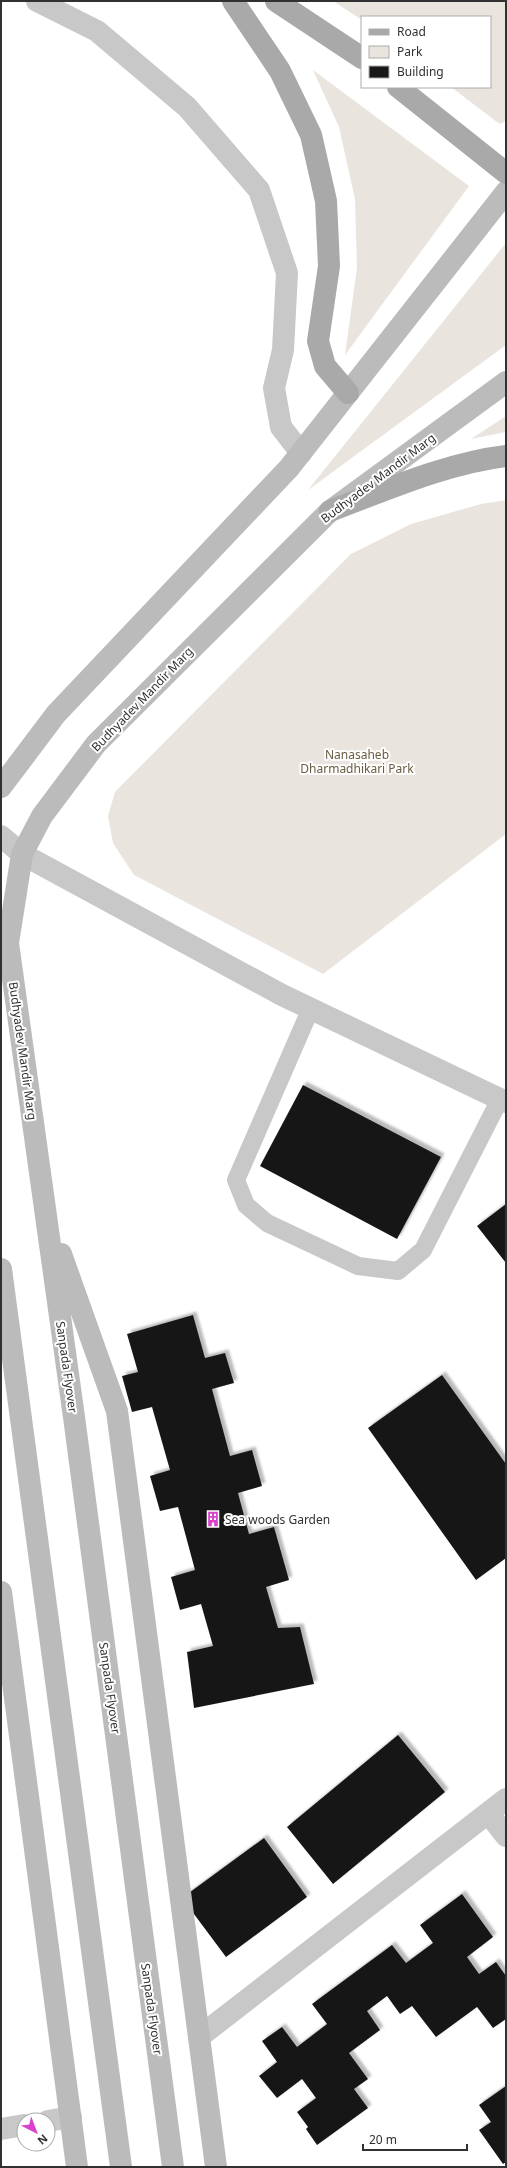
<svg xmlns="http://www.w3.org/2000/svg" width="507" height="2168" font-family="'Noto Sans',sans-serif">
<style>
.green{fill:#e9e4dd}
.building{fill:#181818;filter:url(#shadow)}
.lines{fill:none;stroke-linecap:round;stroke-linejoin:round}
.service{stroke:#c8c8c8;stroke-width:18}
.minor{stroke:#c8c8c8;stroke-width:22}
.secondary{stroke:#bbb;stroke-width:22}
.primary{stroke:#a9a9a9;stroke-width:22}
.labels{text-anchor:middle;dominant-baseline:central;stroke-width:4;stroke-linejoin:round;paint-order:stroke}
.street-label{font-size:12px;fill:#313131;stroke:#fff}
.park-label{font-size:12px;fill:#695c41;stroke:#fff}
.poi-label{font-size:12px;fill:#313131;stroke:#fff;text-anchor:start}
</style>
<defs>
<filter id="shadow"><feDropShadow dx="3.5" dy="-3.5" stdDeviation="1" flood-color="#0004"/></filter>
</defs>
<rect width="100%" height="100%" fill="#fff"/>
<path class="green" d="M333,1H506V120L501,124L497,122L451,87H490V17H362V20Z
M313,70L469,186L345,355L357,268L355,199L339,127Z
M506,243V345L308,490Z
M506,416V432L471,439Z
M506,500V834L323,974L134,875L113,843L108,816L115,792L351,554L411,524L481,504Z"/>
<path class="building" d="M303,1085L441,1157L397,1239L260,1166Z
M506,1204V1263L477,1226Z
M193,1315L205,1358L225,1353L234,1383L212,1389L230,1456L252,1450L262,1486L238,1493L249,1534L274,1527L289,1580L266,1587L278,1628L300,1627L314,1684L194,1708L187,1652L213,1646L201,1604L180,1610L171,1577L195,1570L178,1507L160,1511L150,1476L170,1470L152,1407L132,1412L122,1376L138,1372L127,1334Z
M442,1375L506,1464V1558L476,1580L368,1428Z
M398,1735L445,1792L333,1884L287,1827Z
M264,1838L307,1897L226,1957L182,1898Z
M462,1894L493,1937L467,1957L479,1974L496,1962L506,1976V2019L493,2028L477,2007L436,2037L412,2006L400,2014L387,1996L367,2011L380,2030L349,2053L368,2079L354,2089L368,2108L317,2145L306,2129L308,2127L297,2112L316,2098L302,2079L277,2098L259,2076L277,2062L262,2041L282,2027L297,2047L327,2024L312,2004L392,1945L406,1963L433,1943L420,1925Z
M506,2086V2162L503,2164L479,2130L491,2122L479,2105Z"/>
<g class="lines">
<path class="service" d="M311,1008L236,1180L246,1205L267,1223L358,1266L398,1271L423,1250L500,1099"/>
<path class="minor" d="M37,1L97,31L187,107L259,190L287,273L283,350L274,388L281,427L301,453
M1,836L22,854L282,995L506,1102
M488,1813L506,1836
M199,2037L506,1799
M48,2121L71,2117
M1,2129L24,2125"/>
<path class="secondary" d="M1,787L56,714L289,468L506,192
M61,1254L117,1411L216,2167
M1,1269L121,2167
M1,1592L77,2167
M173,2167L74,1417L8,943L22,854L42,816L96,744L330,511L506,382"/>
<path class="primary" d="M233,1L280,71L311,135L326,201L329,266L318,341L325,366L348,393
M276,1L362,58
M398,87L506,173
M330,511C386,490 447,463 506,456"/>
</g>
<defs>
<g id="building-bare" transform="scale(1.2)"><path d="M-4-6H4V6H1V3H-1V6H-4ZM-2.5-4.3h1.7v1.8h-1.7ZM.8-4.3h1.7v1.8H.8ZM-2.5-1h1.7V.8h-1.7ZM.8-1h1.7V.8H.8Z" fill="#d842cd" stroke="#fff" stroke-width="2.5" paint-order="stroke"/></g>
</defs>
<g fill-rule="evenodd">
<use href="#building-bare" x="213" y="1519"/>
</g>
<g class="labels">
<g class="street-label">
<text transform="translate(378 478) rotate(-37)">Budhyadev Mandir Marg</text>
<text transform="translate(142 699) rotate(-46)">Budhyadev Mandir Marg</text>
<text transform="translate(23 1051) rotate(82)">Budhyadev Mandir Marg</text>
<text transform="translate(67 1367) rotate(82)">Sanpada Flyover</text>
<text transform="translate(110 1688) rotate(82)">Sanpada Flyover</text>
<text transform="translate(152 2009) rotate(82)">Sanpada Flyover</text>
</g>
<g class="park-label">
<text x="357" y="754">Nanasaheb<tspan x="357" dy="14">Dharmadhikari Park</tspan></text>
</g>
<g class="poi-label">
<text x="225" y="1519">Sea woods Garden</text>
</g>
</g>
<rect width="507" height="2168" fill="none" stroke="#313131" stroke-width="4"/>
<rect x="361" y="16" width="130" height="72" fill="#ffffff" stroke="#adadad"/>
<rect x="369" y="29" width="20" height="6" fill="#a9a9a9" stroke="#adadad"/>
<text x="397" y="36" font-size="12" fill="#313131">Road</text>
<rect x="369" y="46" width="20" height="12" fill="#e9e4dd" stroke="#adadad"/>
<text x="397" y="56" font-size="12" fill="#313131">Park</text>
<rect x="369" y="66" width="20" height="12" fill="#181818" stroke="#adadad"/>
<text x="397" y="76" font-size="12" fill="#313131">Building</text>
<g transform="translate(36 2132) rotate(138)"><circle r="19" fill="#ffffff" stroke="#adadad"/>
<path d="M0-3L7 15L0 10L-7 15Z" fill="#d842cd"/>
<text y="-6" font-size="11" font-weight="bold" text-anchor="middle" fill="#313131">N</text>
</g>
<path d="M363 2144v6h104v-6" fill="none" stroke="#313131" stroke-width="2"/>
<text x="369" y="2144" font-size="12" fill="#313131" stroke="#ffffff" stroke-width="3" paint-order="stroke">20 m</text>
</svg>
